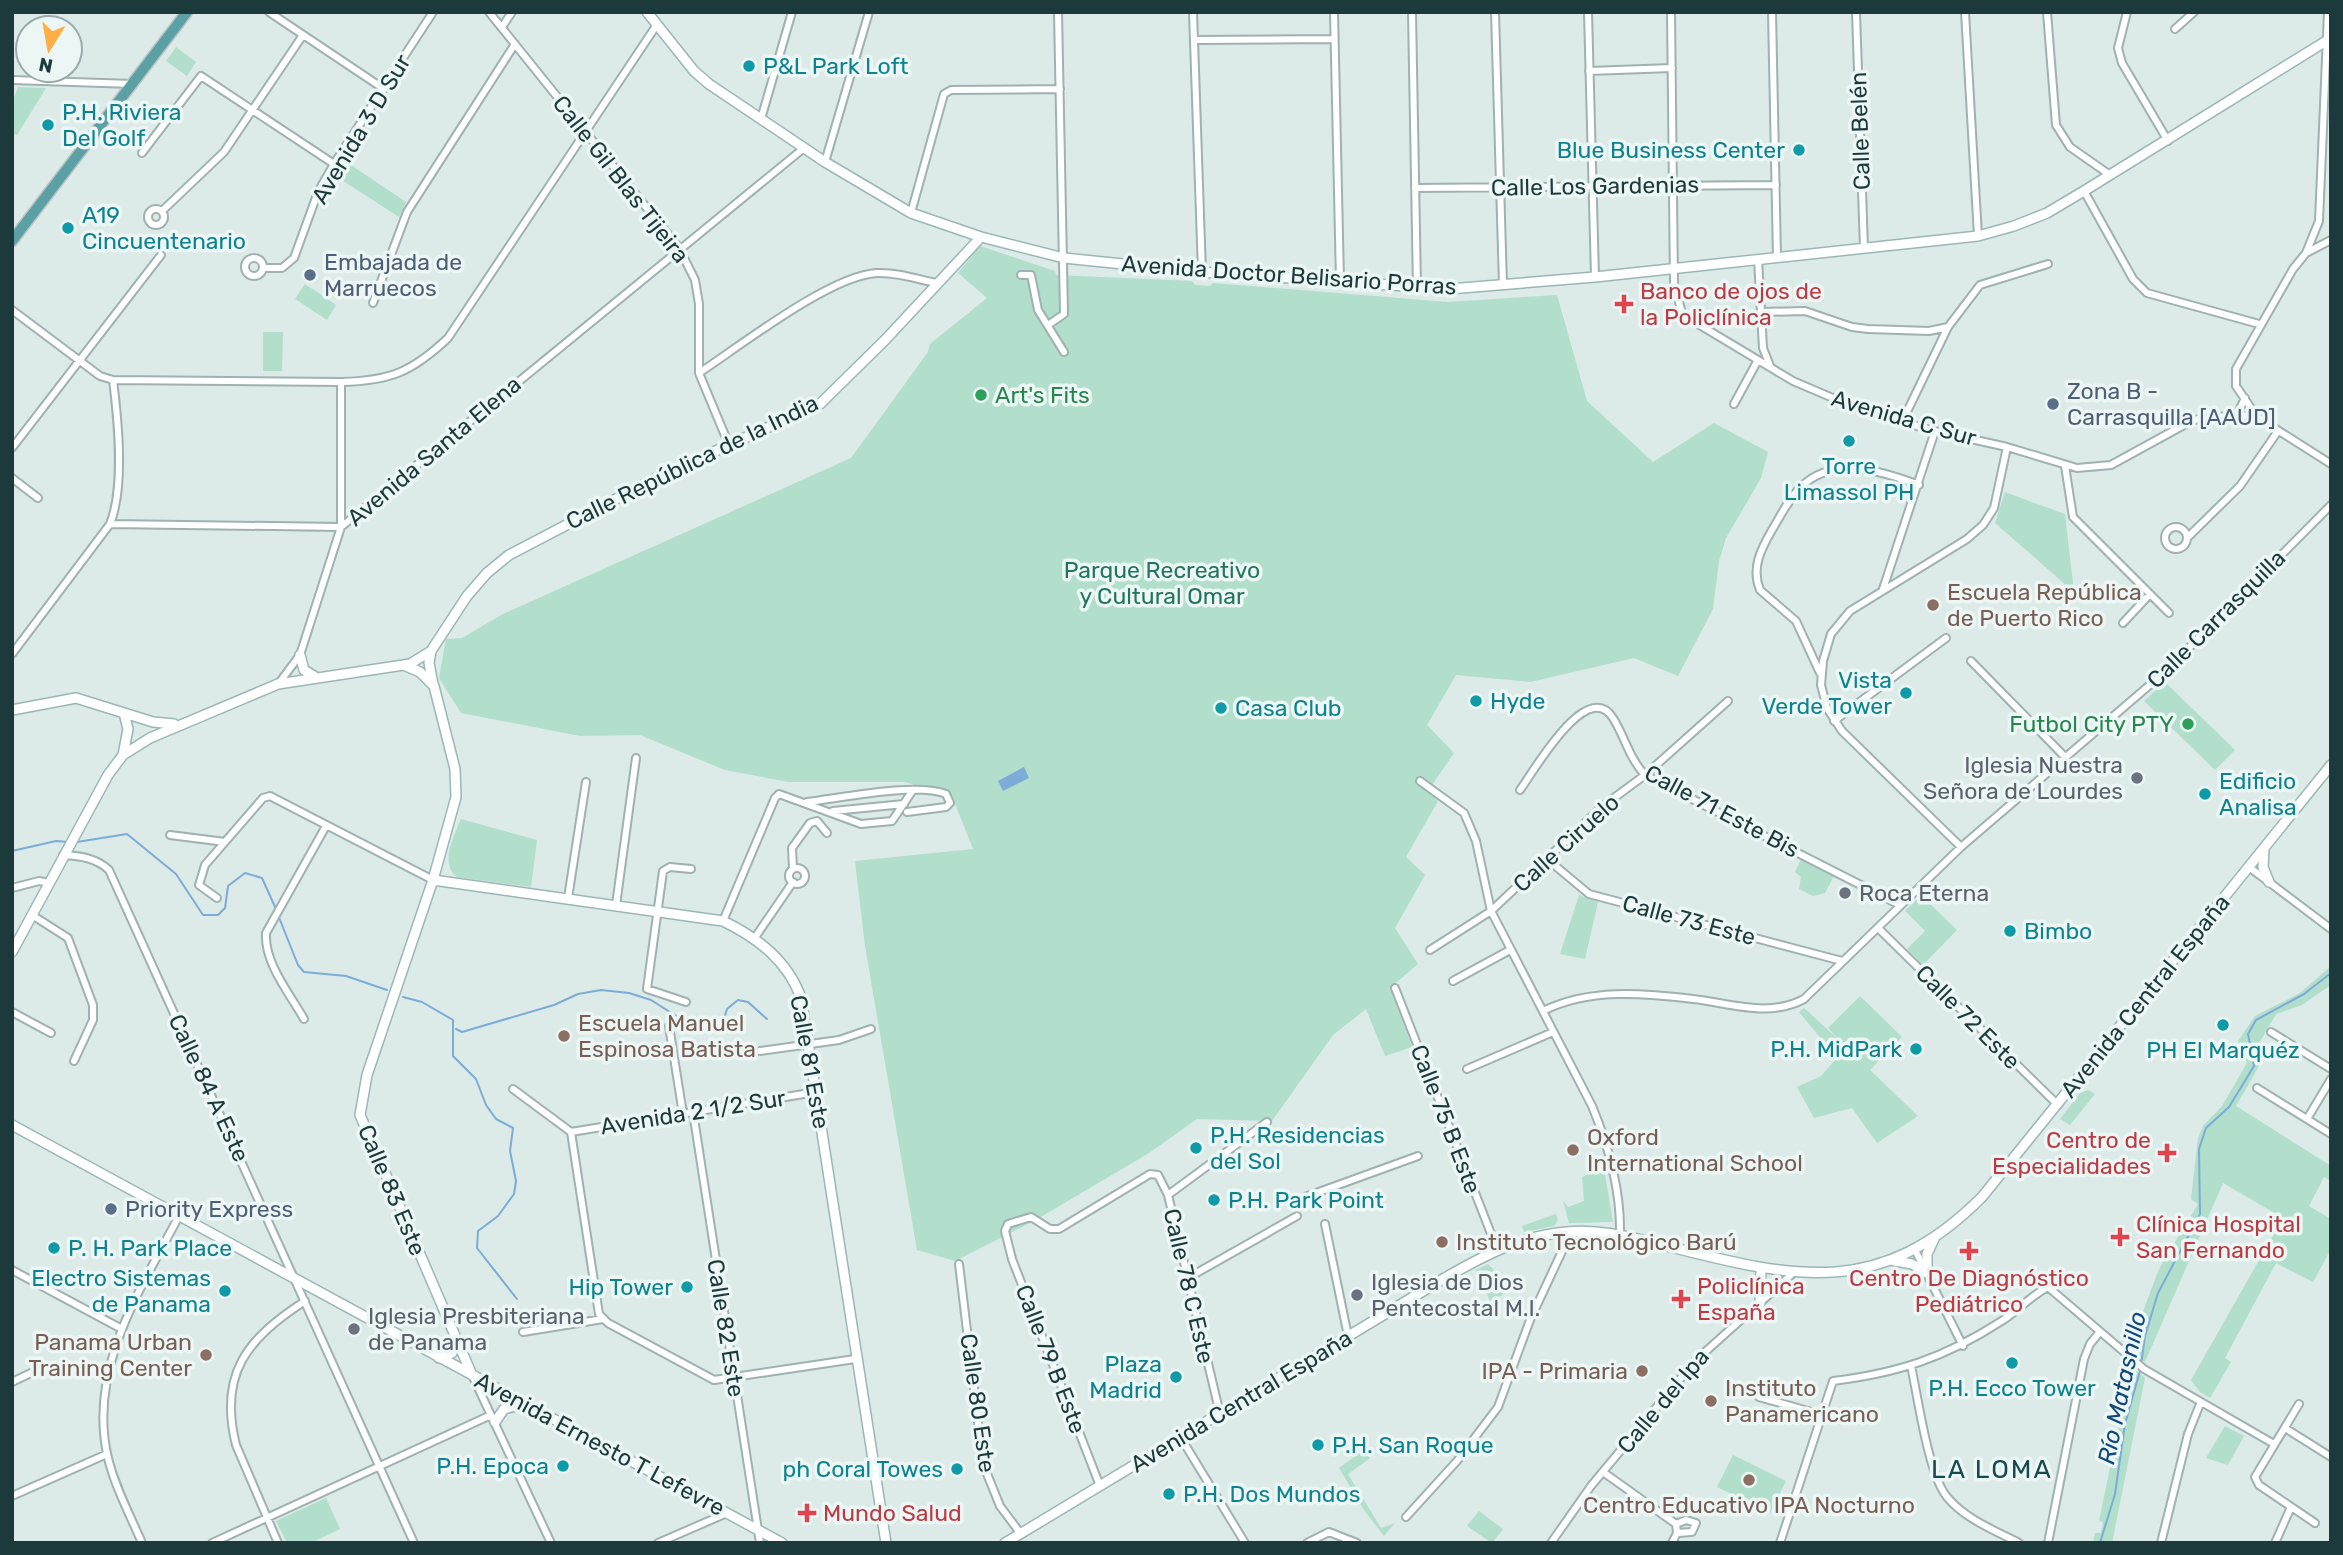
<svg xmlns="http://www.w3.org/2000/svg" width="2343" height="1555" font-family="Rubik,sans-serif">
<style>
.green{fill:#b2decc}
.water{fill:#7cacd7}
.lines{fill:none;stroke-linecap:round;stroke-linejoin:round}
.stream{stroke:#7cacd7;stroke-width:2}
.street-casing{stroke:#9fb1b1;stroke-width:10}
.secondary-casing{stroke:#9ab7b6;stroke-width:12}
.primary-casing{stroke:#bbc4c4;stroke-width:13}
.street{stroke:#fff;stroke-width:6}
.secondary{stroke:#fff;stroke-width:9}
.primary{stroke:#5ba0a5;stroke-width:10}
.culture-dot{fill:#0f9aa8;stroke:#ecf7f5;stroke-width:2.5}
.service-dot{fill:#5c6f8a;stroke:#ecf7f5;stroke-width:2.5}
.health-dot{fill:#e0444e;stroke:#ecf7f5;stroke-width:2.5}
.leisure-dot{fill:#2e9e5b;stroke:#ecf7f5;stroke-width:2.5}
.education-dot{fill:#8d6e63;stroke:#ecf7f5;stroke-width:2.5}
.worship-dot{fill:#6b7280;stroke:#ecf7f5;stroke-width:2.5}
.labels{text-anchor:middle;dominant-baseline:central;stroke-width:7;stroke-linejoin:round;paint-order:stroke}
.culture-label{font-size:23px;fill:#0d838f;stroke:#ecf7f5;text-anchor:start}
.street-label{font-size:23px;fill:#1c393b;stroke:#ecf7f5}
.service-label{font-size:23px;fill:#4e5e75;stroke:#ecf7f5;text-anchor:start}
.health-label{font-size:23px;fill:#be3a42;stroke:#ecf7f5;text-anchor:start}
.leisure-label{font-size:23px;fill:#27864d;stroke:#ecf7f5;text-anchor:start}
.park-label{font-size:23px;fill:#23755d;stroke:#ecf7f5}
.education-label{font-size:23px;fill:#785e54;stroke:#ecf7f5;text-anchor:start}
.worship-label{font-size:23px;fill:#5b616d;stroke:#ecf7f5;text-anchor:start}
.water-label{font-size:24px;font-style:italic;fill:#11487c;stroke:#ecf7f5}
.quarter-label{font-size:26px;letter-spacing:2px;fill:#174a4e;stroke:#ecf7f5}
</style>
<rect width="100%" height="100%" fill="#dceae8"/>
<path class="green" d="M176,47L196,62L187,76L166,61Z
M18,87L46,88L17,135L12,133V103Z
M342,159L406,202L399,217L334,175Z
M980,246L1055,271L1056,275L1192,281L1195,285L1210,286L1213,283L1448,302L1557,295L1587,401L1653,462L1714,423L1768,452L1761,478L1726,538L1719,561L1713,609L1678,676L1634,658L1530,682L1456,675L1427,725L1454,753L1428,791L1438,801L1406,857L1425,875L1395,928L1418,964L1390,988L1412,1047L1385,1056L1366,1009L1333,1035L1272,1121L1197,1119L1149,1153L1034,1221L955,1261L917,1250L865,946L855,861L973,849L952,796L905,782H789L725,770L640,735L580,736L461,713L439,678L446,639L462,638L501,615L851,458L928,352L930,344L987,298L958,273Z
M305,284L336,305L327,320L295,299Z
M263,332H283L282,371H263Z
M2005,492L2065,514L2074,592L1995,523Z
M2165,682L2235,750L2215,770L2144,701Z
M461,819L537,840L531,887L457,877C439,863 454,836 461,819Z
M1801,859L1834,876L1825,893L1813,896L1799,889L1801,877L1795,872Z
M1579,895L1598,902L1585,959L1560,954Z
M1921,895L1957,930L1923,965L1907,949L1925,931L1905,911Z
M2331,966V985L2302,1005L2276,1014L2257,1047L2259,1066L2236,1106L2331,1166V1181L2324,1177L2309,1206L2331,1219V1249L2313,1282L2276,1263L2225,1358L2231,1362L2210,1398L2200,1392L2191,1380L2283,1218L2223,1183L2145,1362L2134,1353L2142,1314L2159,1269L2198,1204L2191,1199L2198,1138L2203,1126L2222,1106L2247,1063L2238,1041L2255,1016L2300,993Z
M1860,996L1902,1037L1870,1070L1918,1116L1877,1143L1852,1108L1814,1118L1797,1087L1821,1076L1837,1058L1799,1012L1804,1008L1840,1041L1828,1028Z
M2088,1090L2095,1094L2070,1125L2060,1119L2080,1093Z
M1604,1168L1613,1222L1569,1223L1563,1201L1568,1207L1584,1201L1582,1177Z
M1556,1214L1558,1220L1554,1226L1524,1232L1522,1226Z
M1488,1264L1496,1272L1506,1293L1490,1301L1476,1270Z
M2131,1367L2145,1378L2112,1543H2093L2095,1533H2101L2103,1522L2099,1521Z
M2225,1426L2244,1436L2228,1465L2206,1458Z
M1364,1450L1370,1458L1348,1474L1381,1528L1395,1523L1384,1536L1364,1510L1339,1468Z
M1733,1455L1786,1481L1770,1513L1717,1487Z
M326,1498L340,1529L311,1543H287L276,1521Z
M1479,1511L1503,1529L1492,1543L1467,1526Z"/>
<path class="water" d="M1024,767L1029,778L1003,791L998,781Z"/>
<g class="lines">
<path class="stream" d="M77,842L127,834L176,874L203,915H218L225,908L228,886L245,873L262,878L276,909
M12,851L56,841L68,842
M278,915L298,965L304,972L346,976L387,990
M403,997L422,1002L453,1020V1056L476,1079L486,1105L496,1119L513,1128L510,1151L516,1181L514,1194L498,1216L478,1231L477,1248L517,1299
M456,1029L462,1032L554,1005L578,994L601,990L629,993L651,1000L692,1026L710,1029L722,1025L727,1009L738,1000L748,1002L767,1019
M2141,1365L2145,1336L2158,1293L2200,1214L2199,1149L2206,1128L2229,1107L2254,1066L2248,1034L2256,1020L2304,994L2331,973
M2100,1543L2115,1494L2125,1424L2140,1371"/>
<g class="street-casing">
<path id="street" d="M269,12L384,89
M489,12L679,248L695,280L699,304V373L729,445
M1193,12L1202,272
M1334,12L1340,281
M1412,12L1417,288
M1495,12L1503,285
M1588,12L1595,277
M1671,12L1674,284L1682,313L1693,321L1793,381L1861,410L1935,431L2007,447L2077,468L2111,465L2193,420L2237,415L2257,417L2331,464
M1772,12L1777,257
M1856,12L1864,249
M1965,12L1978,236
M2047,12L2056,125L2070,147L2110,175
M2127,12L2118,48L2122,63L2168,141
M502,27L512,12
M2175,29L2194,12
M1194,40L1334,39
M1589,71L1672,68
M12,80L133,84
M761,119L792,12
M142,153L201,76L334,164
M825,162L869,12
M1415,188L1776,185
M2084,191L2133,279L2147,293L2259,324
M148 217a8 8 0 1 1 16 0a8 8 0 1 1-16 0Z
M162,211L224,152L303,35
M911,213L944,94L951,90L1060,89
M2306,253L2319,221L2328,12
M245 267a9 9 0 1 1 18 0a9 9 0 1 1-18 0Z
M1758,259L1763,348L1770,366
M263,268H282L294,258L318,192L334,164L433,12
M1021,275H1031L1038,310L1064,352
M373,303L407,212L515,44
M12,310L100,376L113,380L341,382C390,381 412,372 448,338L656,26
M1762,312L1805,311L1852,327L1868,329L1929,331L1948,327
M1048,325L1064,314L1058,12
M699,373C740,346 831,275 877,273C897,272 917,279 936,283
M341,382V527
M1734,404L1758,360
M2237,415L2245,398
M2257,417L2236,386V369L2293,269L2306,253L2331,240
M1902,422L1948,327L1980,285L2048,264
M12,448L161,255
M2065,466L2073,517L2169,613
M12,478L38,498
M110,524L341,527
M2165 538a11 11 0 1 1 22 0a11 11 0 1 1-22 0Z
M2187,538L2240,486L2278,431
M1883,589L1935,431
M2123,623L2150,594
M12,654L110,524C125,487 118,420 113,380
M1971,661L2066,758
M1820,673L1796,621L1760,590C1751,568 1761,549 1772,530C1781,515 1789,498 1802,486C1834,455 1885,472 1919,485
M279,683L300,655L341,527L804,148
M1834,721L1946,638
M1420,781L1464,813L1476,841L1491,911L1592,1106C1609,1147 1621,1190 1620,1235
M1520,790C1534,771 1587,677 1613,718C1625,737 1629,758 1645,775L1900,905
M807,802C841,798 916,782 946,794L950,803L946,807L907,812
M833,811L904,804
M170,835L225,842
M1961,847L1842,731L1827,708L1821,685L1823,661L1831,634L1850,611L1967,539L1983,525L1994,508L2007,447
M63,855C81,856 96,858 109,870L414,1543
M1547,859L1589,894L1842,961
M2249,867L2331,929
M789 876a8 8 0 1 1 16 0a8 8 0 1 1-16 0Z
M793,869L792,848L810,823L817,821L827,833
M12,888L39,881L49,883
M217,898L199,885L205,865L263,798L270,796L433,880
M568,898L586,782
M616,905L636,758
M32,915L68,938L93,1005V1020L74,1061
M723,921L775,798L779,794L861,824L892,821L913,790
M1878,928L2058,1105
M754,939L793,882
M1430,950L1491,911L1603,806L1645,775L1728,701
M1453,981L1510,950
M1395,988L1497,1249
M686,1002L647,989L663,871L670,867L691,869
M1543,1011C1589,988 1643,993 1693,999C1730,1003 1769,1018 1804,999L1961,847L2166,671L2331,505
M12,1012L51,1033
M304,1019C290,994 264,963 266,933L326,826
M669,1026L683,1114
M2271,1032L2331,1069
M760,1051L839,1040L871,1029
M1467,1069L1553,1032
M2257,1088L2331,1134
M513,1089L571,1132
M693,1112L760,1543
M2307,1119L2331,1079
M571,1132L599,1314L608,1323L714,1380L855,1359
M571,1132L816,1092
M1168,1195L1267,1122
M1305,1197L1418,1156
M1325,1224L1348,1336
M1914,1248L1963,1346
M959,1264L983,1464L1000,1506L1021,1534
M12,1270L120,1328
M1186,1279L1297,1216
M523,1332L603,1319
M1911,1366C1918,1397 1928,1474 1947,1497C1965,1519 1994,1530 2019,1543
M473,1377L551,1543
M12,1382L33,1372
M1759,1397L1822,1415
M2299,1404L2255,1477L2259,1485L2315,1523
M2285,1428L2331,1457
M1181,1438L1245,1543
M1603,1472L1676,1524L1677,1533L1672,1543
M1100,1486L1012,1259L1005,1231L1008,1224L1031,1217L1050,1229H1059L1150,1174L1158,1175L1168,1195L1220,1414
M12,1496L107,1454
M1406,1517L1457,1461L1498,1407L1530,1320L1571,1232
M1676,1524L1686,1520L1696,1523L1692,1532L1677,1533
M142,1543C130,1515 115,1487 108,1458C87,1370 140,1290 179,1216
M212,1543L491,1415
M278,1543L236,1445C218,1373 248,1338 305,1301
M658,1543L727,1513
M1307,1543L1329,1532L1357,1543
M1551,1543L1591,1486L1695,1361L1792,1274
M1780,1543L1833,1381C1898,1373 1944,1358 2000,1322C2017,1312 2030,1296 2048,1287L2144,1369L2274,1444
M2048,1543L2084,1359L2090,1344L2099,1333
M2161,1543L2188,1434L2200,1404
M2275,1543L2291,1507"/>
</g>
<g class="secondary-casing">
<path id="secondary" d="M647,12L694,71L709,84L825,162L911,213L981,237L1064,258L1202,272L1449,289L1595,277L1978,236L2014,226L2047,213L2084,191L2331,38
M431,651L429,663L433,684
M300,655L304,670L314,676
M406,666L420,672L434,686L455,769L456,797L433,880L367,1075L360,1115L472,1375
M12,710L76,698L153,722L174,724
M123,755L128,729L124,713
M2264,851L2263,867L2269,882
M433,880L723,921C758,938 788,961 801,998L886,1543
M12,952L108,775L123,755L150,738L278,684L410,664L431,651L467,596L487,573L509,555L660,476L820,404L886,339L981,237
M12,1125L782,1543
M1890,1260L1912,1264L1927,1273
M1927,1273V1254L1934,1239
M1760,1303L1761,1270
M439,1358L452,1353L457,1341
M495,1422L504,1409L523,1404
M1005,1543L1443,1279C1483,1256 1520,1236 1566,1232C1602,1228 1637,1239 1671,1247C1797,1279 1881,1298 1982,1197L2331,765"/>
</g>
<g class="primary-casing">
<path id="primary" d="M12,241L187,12"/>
</g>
<use href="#street" class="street"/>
<use href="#secondary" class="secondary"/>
<use href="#primary" class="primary"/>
</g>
<g class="culture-dot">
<circle cx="749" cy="66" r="7"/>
<circle cx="48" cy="125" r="7"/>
<circle cx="1799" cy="150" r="7"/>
<circle cx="68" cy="228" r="7"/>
<circle cx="1849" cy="441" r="7"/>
<circle cx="1906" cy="693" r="7"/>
<circle cx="1476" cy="701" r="7"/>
<circle cx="1221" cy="708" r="7"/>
<circle cx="2205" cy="794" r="7"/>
<circle cx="2010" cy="931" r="7"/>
<circle cx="2223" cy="1025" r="7"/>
<circle cx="1916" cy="1049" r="7"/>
<circle cx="1196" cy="1148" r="7"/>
<circle cx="1214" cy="1200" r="7"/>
<circle cx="54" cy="1248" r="7"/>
<circle cx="687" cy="1287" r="7"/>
<circle cx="225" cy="1291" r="7"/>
<circle cx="2012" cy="1363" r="7"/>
<circle cx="1176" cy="1377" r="7"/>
<circle cx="1318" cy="1445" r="7"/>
<circle cx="563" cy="1466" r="7"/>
<circle cx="957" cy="1469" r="7"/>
<circle cx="1169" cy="1494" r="7"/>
</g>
<g class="service-dot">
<circle cx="310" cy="275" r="7"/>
<circle cx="2053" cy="404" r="7"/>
<circle cx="111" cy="1209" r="7"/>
</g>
<g class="health-dot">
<path d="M1620.5 293.5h7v7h7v7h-7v7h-7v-7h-7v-7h7z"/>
<path d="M2163.5 1142.5h7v7h7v7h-7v7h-7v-7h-7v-7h7z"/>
<path d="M2116.5 1226.5h7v7h7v7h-7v7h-7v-7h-7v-7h7z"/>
<path d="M1965.5 1240.5h7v7h7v7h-7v7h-7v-7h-7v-7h7z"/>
<path d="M1677.5 1288.5h7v7h7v7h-7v7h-7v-7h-7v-7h7z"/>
<path d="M803.5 1502.5h7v7h7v7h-7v7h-7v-7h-7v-7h7z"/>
</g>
<g class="leisure-dot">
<circle cx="981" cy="395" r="7"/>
<circle cx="2188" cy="724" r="7"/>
</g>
<g class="education-dot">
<circle cx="1933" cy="605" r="7"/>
<circle cx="564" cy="1036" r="7"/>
<circle cx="1573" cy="1150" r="7"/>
<circle cx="1442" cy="1242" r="7"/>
<circle cx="206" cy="1355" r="7"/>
<circle cx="1642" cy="1371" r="7"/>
<circle cx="1711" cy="1401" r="7"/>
<circle cx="1749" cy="1480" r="7"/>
</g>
<g class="worship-dot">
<circle cx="2137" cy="778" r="7"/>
<circle cx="1845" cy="893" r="7"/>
<circle cx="1357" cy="1295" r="7"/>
<circle cx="354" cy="1329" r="7"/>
</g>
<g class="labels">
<g class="culture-label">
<text x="763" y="66">P&amp;L Park Loft</text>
<text x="62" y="112">P.H. Riviera<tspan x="62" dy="26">Del Golf</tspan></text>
<text x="1785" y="150" text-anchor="end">Blue Business Center</text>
<text x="82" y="215">A19<tspan x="82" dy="26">Cincuentenario</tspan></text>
<text x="1849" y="466" text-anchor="middle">Torre<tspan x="1849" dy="26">Limassol PH</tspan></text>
<text x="1892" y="680" text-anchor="end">Vista<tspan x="1892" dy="26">Verde Tower</tspan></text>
<text x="1490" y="701">Hyde</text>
<text x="1235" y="708">Casa Club</text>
<text x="2219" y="781">Edificio<tspan x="2219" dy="26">Analisa</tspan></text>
<text x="2024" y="931">Bimbo</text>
<text x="1902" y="1049" text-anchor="end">P.H. MidPark</text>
<text x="2223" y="1050" text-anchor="middle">PH El Marquéz</text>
<text x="1210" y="1135">P.H. Residencias<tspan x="1210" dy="26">del Sol</tspan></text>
<text x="1228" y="1200">P.H. Park Point</text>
<text x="68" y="1248">P. H. Park Place</text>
<text x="211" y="1278" text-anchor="end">Electro Sistemas<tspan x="211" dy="26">de Panama</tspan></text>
<text x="673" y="1287" text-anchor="end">Hip Tower</text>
<text x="1162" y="1364" text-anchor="end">Plaza<tspan x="1162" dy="26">Madrid</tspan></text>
<text x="2012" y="1388" text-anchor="middle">P.H. Ecco Tower</text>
<text x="1332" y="1445">P.H. San Roque</text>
<text x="549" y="1466" text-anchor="end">P.H. Epoca</text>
<text x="943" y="1469" text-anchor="end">ph Coral Towes</text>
<text x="1183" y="1494">P.H. Dos Mundos</text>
</g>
<g class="street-label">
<text transform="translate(361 129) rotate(-59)">Avenida 3 D Sur</text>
<text transform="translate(1860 131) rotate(-92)">Calle Belén</text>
<text transform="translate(621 179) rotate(52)">Calle Gil Blas Tijeira</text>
<text transform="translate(1595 186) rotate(-1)">Calle Los Gardenias</text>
<text transform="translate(1289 275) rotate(4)">Avenida Doctor Belisario Porras</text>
<text transform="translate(1904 418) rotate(16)">Avenida C Sur</text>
<text transform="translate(434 451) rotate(-40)">Avenida Santa Elena</text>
<text transform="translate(692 462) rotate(-26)">Calle República de la India</text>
<text transform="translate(2216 619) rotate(-45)">Calle Carrasquilla</text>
<text transform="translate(1722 811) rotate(28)">Calle 71 Este Bis</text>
<text transform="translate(1566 843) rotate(-42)">Calle Ciruelo</text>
<text transform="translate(1689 920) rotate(15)">Calle 73 Este</text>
<text transform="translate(2145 996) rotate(-51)">Avenida Central España</text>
<text transform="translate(1968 1017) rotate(45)">Calle 72 Este</text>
<text transform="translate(810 1062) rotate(80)">Calle 81 Este</text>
<text transform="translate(209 1088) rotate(65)">Calle 84 A Este</text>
<text transform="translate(693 1112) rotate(-9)">Avenida 2 1/2 Sur</text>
<text transform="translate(1446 1119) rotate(69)">Calle 75 B Este</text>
<text transform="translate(392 1190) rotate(67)">Calle 83 Este</text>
<text transform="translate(1189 1286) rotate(77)">Calle 78 C Este</text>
<text transform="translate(726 1328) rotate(81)">Calle 82 Este</text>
<text transform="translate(1051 1359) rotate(69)">Calle 79 B Este</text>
<text transform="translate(1241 1401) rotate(-31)">Avenida Central España</text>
<text transform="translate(1663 1401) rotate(-50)">Calle del Ipa</text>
<text transform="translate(978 1403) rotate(82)">Calle 80 Este</text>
<text transform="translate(600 1444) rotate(28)">Avenida Ernesto T Lefevre</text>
</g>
<g class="service-label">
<text x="324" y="262">Embajada de<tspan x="324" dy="26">Marruecos</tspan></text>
<text x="2067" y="391">Zona B -<tspan x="2067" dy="26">Carrasquilla [AAUD]</tspan></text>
<text x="125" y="1209">Priority Express</text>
</g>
<g class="health-label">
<text x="1640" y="291">Banco de ojos de<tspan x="1640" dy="26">la Policlínica</tspan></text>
<text x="2151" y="1140" text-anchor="end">Centro de<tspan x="2151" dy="26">Especialidades</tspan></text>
<text x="2136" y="1224">Clínica Hospital<tspan x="2136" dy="26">San Fernando</tspan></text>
<text x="1969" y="1278" text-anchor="middle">Centro De Diagnóstico<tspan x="1969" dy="26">Pediátrico</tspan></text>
<text x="1697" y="1286">Policlínica<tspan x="1697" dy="26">España</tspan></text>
<text x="823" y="1513">Mundo Salud</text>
</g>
<g class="leisure-label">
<text x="995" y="395">Art's Fits</text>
<text x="2174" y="724" text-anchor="end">Futbol City PTY</text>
</g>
<g class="park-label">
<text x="1162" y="570">Parque Recreativo<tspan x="1162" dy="26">y Cultural Omar</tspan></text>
</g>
<g class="education-label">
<text x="1947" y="592">Escuela República<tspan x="1947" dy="26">de Puerto Rico</tspan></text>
<text x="578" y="1023">Escuela Manuel<tspan x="578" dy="26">Espinosa Batista</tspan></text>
<text x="1587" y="1137">Oxford<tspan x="1587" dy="26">International School</tspan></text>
<text x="1456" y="1242">Instituto Tecnológico Barú</text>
<text x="192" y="1342" text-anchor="end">Panama Urban<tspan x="192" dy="26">Training Center</tspan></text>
<text x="1628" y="1371" text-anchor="end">IPA - Primaria</text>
<text x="1725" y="1388">Instituto<tspan x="1725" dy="26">Panamericano</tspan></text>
<text x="1749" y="1505" text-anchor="middle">Centro Educativo IPA Nocturno</text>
</g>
<g class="worship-label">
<text x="2123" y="765" text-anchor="end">Iglesia Nuestra<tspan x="2123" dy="26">Señora de Lourdes</tspan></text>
<text x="1859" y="893">Roca Eterna</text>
<text x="1371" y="1282">Iglesia de Dios<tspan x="1371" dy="26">Pentecostal M.I.</tspan></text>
<text x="368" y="1316">Iglesia Presbiteriana<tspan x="368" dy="26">de Panama</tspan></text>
</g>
<g class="water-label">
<text transform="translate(2122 1388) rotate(-78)">Río Matasnillo</text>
</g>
<g class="quarter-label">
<text x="1992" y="1469">LA LOMA</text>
</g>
</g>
<rect width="2343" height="1555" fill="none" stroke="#1c393b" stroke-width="28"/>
<g transform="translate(49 49) rotate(191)"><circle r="33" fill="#ecf7f5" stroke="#99abab" stroke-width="2"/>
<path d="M0-5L12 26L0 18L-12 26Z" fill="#ffae45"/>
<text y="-10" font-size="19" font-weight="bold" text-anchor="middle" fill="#1c393b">N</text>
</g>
</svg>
